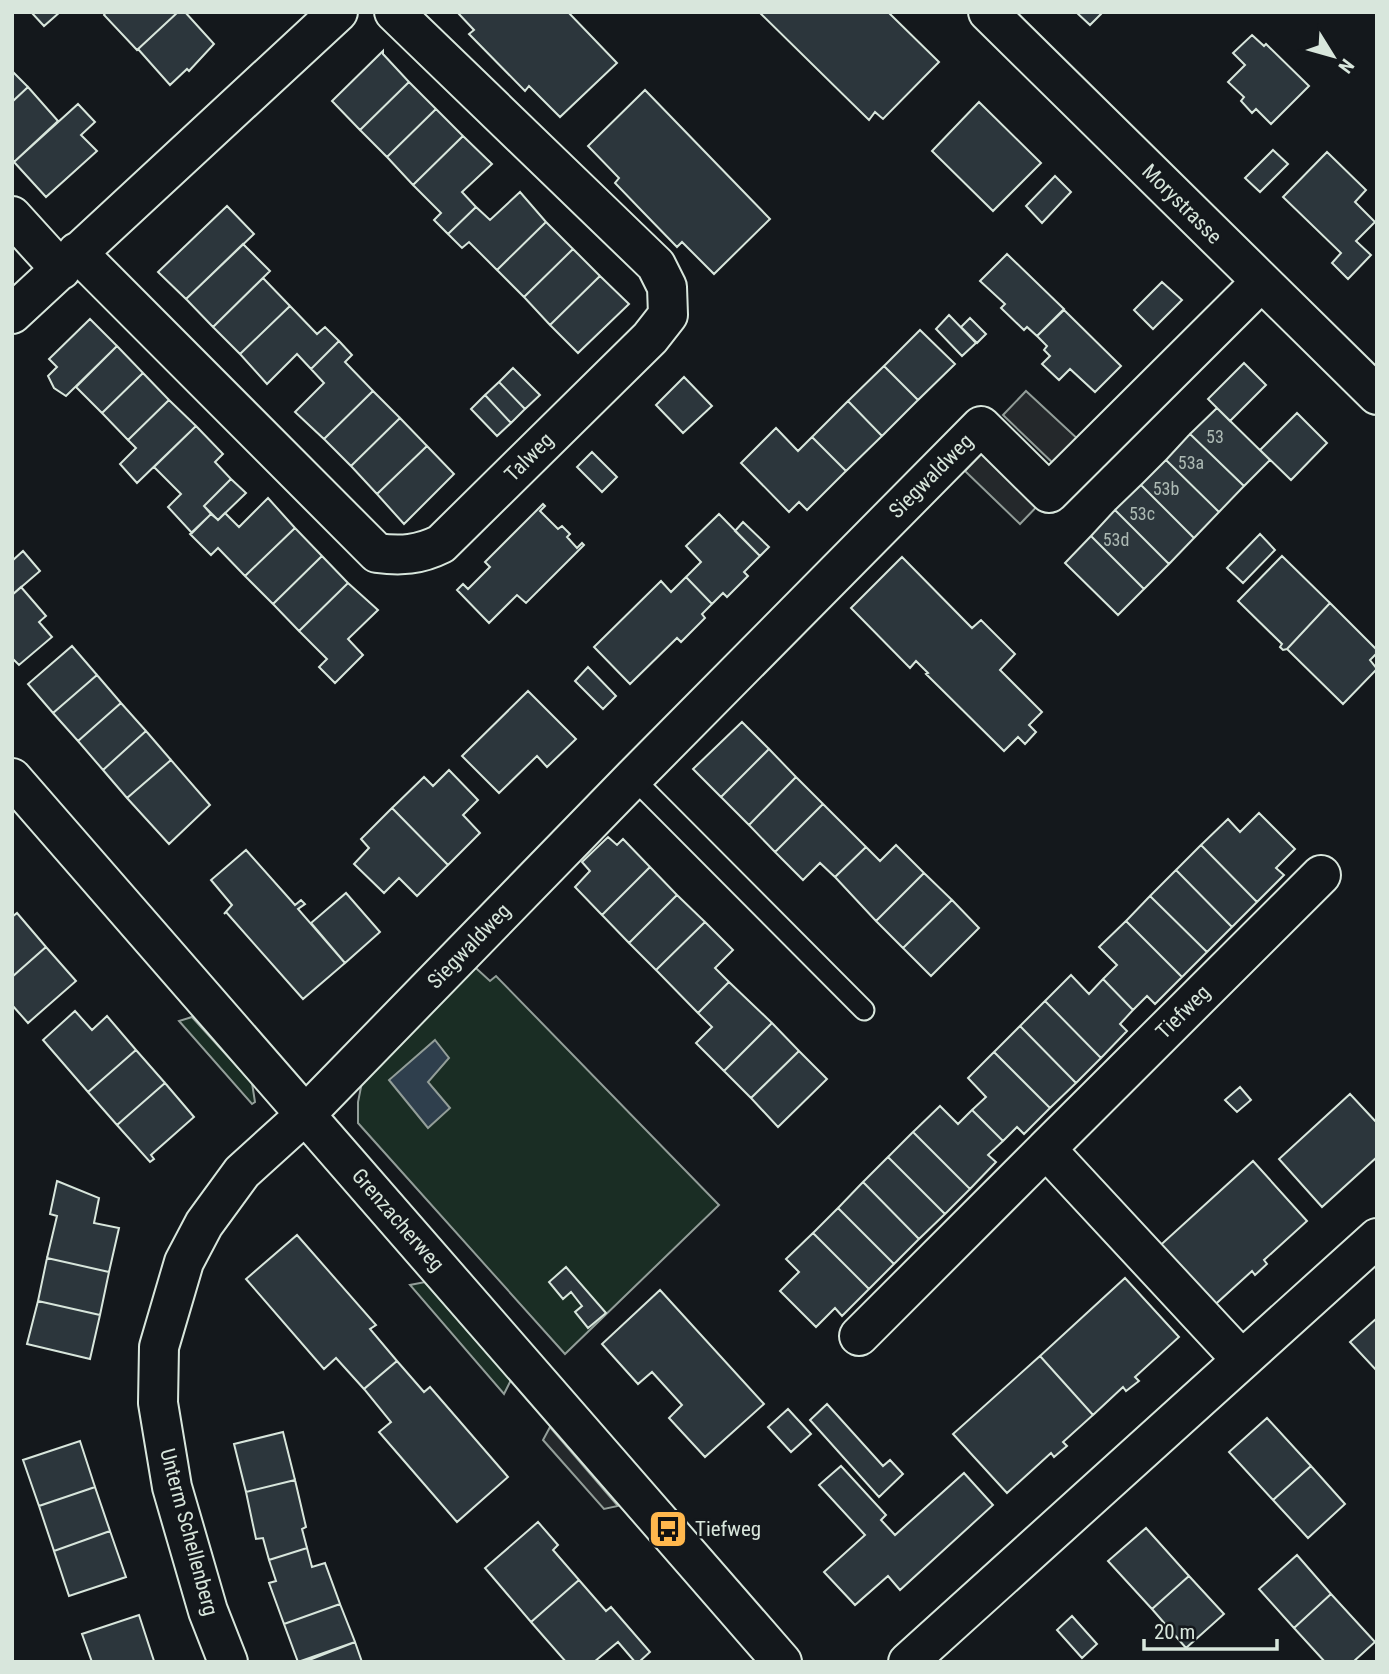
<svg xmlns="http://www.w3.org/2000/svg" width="1389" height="1674" font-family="'Roboto Condensed',sans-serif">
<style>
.green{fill:#1a2d24;stroke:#939e99;stroke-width:2}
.parking{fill:#24282b;stroke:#939e99;stroke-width:2}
.water{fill:#2f3f4d;stroke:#939e99;stroke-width:2}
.building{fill:#2c363c;stroke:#d8e6dc;stroke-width:2}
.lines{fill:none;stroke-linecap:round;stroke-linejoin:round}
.service-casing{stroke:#d8e6dc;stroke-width:23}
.minor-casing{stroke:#d8e6dc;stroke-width:42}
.service{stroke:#14181c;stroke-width:19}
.minor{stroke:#14181c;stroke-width:38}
.labels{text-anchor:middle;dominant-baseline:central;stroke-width:5;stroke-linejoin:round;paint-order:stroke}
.number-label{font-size:18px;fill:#adbab4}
.street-label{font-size:21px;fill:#d8e6dc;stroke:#14181c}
.poi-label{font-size:21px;fill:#d8e6dc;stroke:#14181c;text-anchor:start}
</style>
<rect width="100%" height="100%" fill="#14181c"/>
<path class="green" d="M466,959L490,981L496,976L719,1205L565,1354L358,1123V1102L366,1062Z
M192,1017L252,1083L255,1102L252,1104L179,1021Z
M425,1282L511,1380L504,1394L410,1285Z"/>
<path class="parking" d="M1026,391L1081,442L1057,467L1003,415Z
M991,444L1046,497L1020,524L965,471Z
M550,1427L618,1506L604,1509L543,1440Z"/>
<path class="water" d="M435,1040L449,1058L428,1082L450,1108L428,1128L389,1080Z"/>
<path class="building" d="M31,12H60L44,26Z
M106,12H178L137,50L104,15Z
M178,12H185L214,44L189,71L187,69L170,85L138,49Z
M457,12H568L617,63L560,117L529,86L525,91L469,34L474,30Z
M759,12H888L939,62L883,119L875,112L869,120Z
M1076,12H1103L1090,25Z
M1252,35L1264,46L1266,44L1309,86L1271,124L1256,109L1252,113L1241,101L1244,97L1228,82L1245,65L1233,53Z
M383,51V54L409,82L360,130L332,101Z
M12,71L28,87L12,102Z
M409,82L436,109L387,157L360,130Z
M28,87L58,121L14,162L12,159V102Z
M645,90L770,219L714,274L682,242L677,247L642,211L615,183L619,178L588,146Z
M979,102L1041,163L993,211L932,151Z
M78,104L95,122L81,135L97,151L46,197L14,162Z
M436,109L463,136L413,185L387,157Z
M463,136L492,164L462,192L476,207L448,234L434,220L441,213L413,185Z
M1273,150L1288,164L1260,192L1245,178Z
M1327,152L1366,190L1355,202L1375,222L1356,241L1371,255L1348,279L1332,263L1341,253L1283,197Z
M1055,176L1071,192L1042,223L1026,206Z
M520,192L546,222L497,270L469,242L462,248L448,234L476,207L490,220Z
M227,206L254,234L186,299L158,272Z
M546,222L573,249L524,297L497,270Z
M243,244L270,271L213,327L186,299Z
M573,249L600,276L550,325L524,297Z
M1007,254L1064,309L1037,336L1027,327L1024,330L1001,308L1005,304L980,281Z
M600,276L629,304L578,353L550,325Z
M263,278L290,306L240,354L213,327Z
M1162,282L1182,300L1153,329L1134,310Z
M290,306L317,334L325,327L339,341L311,369L297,354L267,384L240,354Z
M1064,310L1121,366L1095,392L1070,369L1059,380L1042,364L1050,356L1044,350L1047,346L1037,336Z
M949,315L976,343L962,356L936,329Z
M970,318L986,334L977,343L961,327Z
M90,319L117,346L66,396L54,388L48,376L57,367L49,359Z
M920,330L955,364L918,400L884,366Z
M339,341L352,355L345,362L373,391L324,439L295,412L324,383L311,369Z
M117,346L143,373L102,413L76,387Z
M1244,363L1266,385L1230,421L1208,399Z
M884,366L918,400L882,436L848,401Z
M513,368L540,395L525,409L499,382Z
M143,373L169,400L128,440L102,413Z
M684,377L712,406L683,433L656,405Z
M499,382L525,409L511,423L485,395Z
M373,391L400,418L351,466L324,439Z
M485,395L511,423L497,436L471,409Z
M169,400L196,426L137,483L120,464L136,448L128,440Z
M848,401L882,436L846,471L812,437Z
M1217,408L1270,460L1244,486L1190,434Z
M1297,413L1327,443L1291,480L1260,450Z
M400,418L427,446L377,494L351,466Z
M196,426L223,454L215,462L231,479L204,506L211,514L192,533L168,507L181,494L154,467Z
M776,428L798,451L812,437L846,471L807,510L799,502L789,512L741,463Z
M1190,434L1244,486L1219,512L1166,460Z
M427,446L454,474L404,524L377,494Z
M592,452L617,477L602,492L577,467Z
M1166,460L1219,512L1194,538L1141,485Z
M231,479L246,493L218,520L204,506Z
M1141,485L1194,538L1169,564L1115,510Z
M268,498L295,528L245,576L218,548L211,555L190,534L211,514L218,520L225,513L239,527Z
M543,504L545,506L540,511L558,529L562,526L570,534L567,537L577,548L582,543L584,545L526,603L517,595L489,623L457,590L463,584L468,589L490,567L485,562Z
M1115,510L1169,564L1144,589L1091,536Z
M719,514L760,556L744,572L748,576L727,597L723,593L712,604L686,577L701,562L686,546Z
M743,522L769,547L760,556L735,531Z
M295,528L322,556L273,604L245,576Z
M1260,534L1275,550L1243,583L1227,568Z
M1091,536L1144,589L1118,615L1065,563Z
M23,551L40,571L12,595V561Z
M322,556L348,583L299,631L273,604Z
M1282,556L1330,603L1287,649L1283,650L1280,647L1282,644L1238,601Z
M902,557L972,628L981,620L1015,654L1000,670L1042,712L1029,725L1036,732L1025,744L1018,737L1004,751L926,674L928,673L916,661L910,668L851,608Z
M686,577L712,604L702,614L705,618L681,642L677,638L630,684L594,647L661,581L671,592Z
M348,583L378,610L348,639L363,655L335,683L319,667L327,659L299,631Z
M21,587L46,616L39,622L52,637L19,665L12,658V595Z
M1330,603L1377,650V653L1370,660L1377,669L1343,704L1287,649Z
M72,646L97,675L53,713L28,684Z
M588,667L616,696L603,709L575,681Z
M97,675L121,703L78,741L53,713Z
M528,691L576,739L547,767L537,756L499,793L462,756Z
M121,703L146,731L103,770L78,741Z
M742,722L769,749L721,797L693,769Z
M146,731L171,760L127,798L103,770Z
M769,749L796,777L749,825L721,797Z
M171,760L210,805L169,844L127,798Z
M449,770L478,800L463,815L480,833L448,865L392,808L424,777L433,786Z
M796,777L823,804L775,852L749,825Z
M823,804L866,847L835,877L820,863L803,880L775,852Z
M392,808L448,865L417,896L399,878L384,893L354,864L369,848L361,839Z
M1259,813L1295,849L1276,868L1284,875L1257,902L1201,845L1228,819L1240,832Z
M608,837L617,845L623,839L650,867L602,915L575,887L590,871L582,862Z
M896,845L924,873L876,921L835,877L866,847L880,861Z
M1201,845L1257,902L1232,927L1176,870Z
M246,850L295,905L301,900L305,904L298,909L345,963L303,999L226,912L224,914L232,905L211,880Z
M650,867L677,895L629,943L602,915Z
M1176,870L1232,927L1207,952L1150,896Z
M924,873L952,900L903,948L876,921Z
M346,893L380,932L345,963L311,923Z
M677,895L705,922L656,970L629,943Z
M1150,896L1207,952L1182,977L1126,921Z
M952,900L979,928L931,976L903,948Z
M17,913L46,947L12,977V917Z
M1126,921L1182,977L1155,1004L1147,996L1133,1010L1103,979L1117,965L1099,947Z
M705,922L733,950L715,968L729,982L698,1013L656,970Z
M46,947L76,981L28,1023L12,1005V977Z
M1071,975L1089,994L1103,979L1133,1010L1120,1024L1127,1031L1101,1058L1045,1001Z
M729,982L772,1023L724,1071L696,1043L712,1027L698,1013Z
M1045,1001L1101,1058L1076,1083L1020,1026Z
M75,1011L92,1030L107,1016L136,1050L88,1092L43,1040Z
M772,1023L799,1051L751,1098L724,1071Z
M1020,1026L1076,1083L1050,1108L994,1052Z
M136,1050L165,1083L117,1125L88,1092Z
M799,1051L827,1079L778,1127L751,1098Z
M994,1052L1050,1108L1024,1134L1017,1127L1003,1141L972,1110L986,1097L968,1078Z
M165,1083L194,1117L151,1155L154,1159L150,1162L117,1125Z
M1240,1087L1251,1100L1237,1112L1225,1100Z
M1350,1094L1377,1123V1157L1322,1207L1279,1159Z
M940,1106L958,1124L972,1110L1003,1141L988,1155L996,1162L970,1189L913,1132Z
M913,1132L970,1189L945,1214L888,1157Z
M888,1157L945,1214L919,1239L863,1182Z
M1253,1161L1307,1221L1264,1260L1267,1264L1255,1275L1252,1271L1208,1311L1154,1251Z
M57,1181L99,1198L94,1223L119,1228L109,1272L47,1258L57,1216L50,1214Z
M863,1182L919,1239L894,1264L838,1208Z
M838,1208L894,1264L869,1289L813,1233Z
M813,1233L869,1289L842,1316L835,1308L816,1327L780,1291L799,1272L786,1259Z
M297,1235L376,1325L370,1329L397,1361L364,1389L336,1358L324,1369L246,1279Z
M47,1258L109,1272L100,1315L38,1301Z
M566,1267L606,1313L588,1328L575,1312L582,1306L571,1292L563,1299L549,1282Z
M1125,1278L1179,1337L1135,1377L1139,1381L1126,1391L1123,1387L1093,1415L1040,1356Z
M660,1290L764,1404L705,1457L669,1418L682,1405L652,1372L638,1384L602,1344Z
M38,1301L100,1315L90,1359L27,1344Z
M1377,1318V1371L1350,1342Z
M1040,1356L1093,1415L1063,1442L1067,1446L1061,1451L1054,1457L1051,1453L1007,1493L953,1434Z
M397,1361L424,1392L430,1387L508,1477L457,1522L379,1432L391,1422L364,1389Z
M827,1404L883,1466L890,1460L903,1474L879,1497L810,1420Z
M788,1409L811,1434L791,1452L768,1427Z
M1267,1418L1311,1466L1273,1500L1229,1452Z
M283,1432L295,1480L246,1492L234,1444Z
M80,1441L95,1487L39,1506L23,1460Z
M841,1466L886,1515L881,1520L895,1535L964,1473L993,1505L900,1590L888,1576L855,1605L824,1572L865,1535L819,1485Z
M1311,1466L1345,1504L1308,1538L1273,1500Z
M295,1480L306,1527L302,1529L307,1548L269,1560L263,1538L256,1539L246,1492Z
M95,1487L110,1531L54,1551L39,1506Z
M538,1522L558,1545L553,1550L579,1580L531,1622L485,1568Z
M1146,1528L1189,1576L1152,1609L1108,1561Z
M110,1531L126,1577L69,1596L54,1551Z
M307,1548L312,1567L325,1563L340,1604L284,1624L269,1583L276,1581L269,1560Z
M1297,1555L1331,1594L1294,1628L1259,1589Z
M1189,1576L1224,1614L1186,1648L1152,1609Z
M579,1580L606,1611L611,1607L650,1652L639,1662H635L618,1642L594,1662H566L531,1622Z
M1331,1594L1375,1642L1353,1662H1325L1294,1628Z
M340,1604L355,1642L298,1662L284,1624Z
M139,1615L154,1661L92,1662L82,1634Z
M1072,1616L1097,1644L1082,1658L1057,1630Z
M355,1642L362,1662H304Z"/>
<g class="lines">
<g class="service-casing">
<path id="service" d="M633,778L864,1010"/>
</g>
<g class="minor-casing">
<path id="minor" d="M988,12L1377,395
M12,216L61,270
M77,252L377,553C401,556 419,555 441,544L650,338L668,315L667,287L656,265L394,12
M12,314L338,12
M12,778L782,1662
M859,1336L1046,1149
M1242,1360L1046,1149L1321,875
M228,1662L208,1611L172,1487L158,1403L159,1347L184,1262L204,1224L242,1172L306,1114L633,778L981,426L1049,493L1261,282
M908,1662L1377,1238"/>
</g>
<use href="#service" class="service"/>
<use href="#minor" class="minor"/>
</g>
<defs>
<g id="bus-square" transform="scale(2.0125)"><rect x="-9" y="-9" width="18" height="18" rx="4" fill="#ffb74d" stroke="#14181c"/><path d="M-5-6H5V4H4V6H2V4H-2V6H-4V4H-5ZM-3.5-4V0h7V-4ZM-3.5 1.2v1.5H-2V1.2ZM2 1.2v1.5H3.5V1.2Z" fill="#111"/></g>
</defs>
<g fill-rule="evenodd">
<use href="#bus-square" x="668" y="1529"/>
</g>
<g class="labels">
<g class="number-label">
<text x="1215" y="436">53</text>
<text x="1191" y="462">53a</text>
<text x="1166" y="488">53b</text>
<text x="1142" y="513">53c</text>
<text x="1116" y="539">53d</text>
</g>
<g class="street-label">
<text transform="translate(1182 204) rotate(45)">Morystrasse</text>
<text transform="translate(529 457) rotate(-45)">Talweg</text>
<text transform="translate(931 476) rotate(-45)">Siegwaldweg</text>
<text transform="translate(469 946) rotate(-46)">Siegwaldweg</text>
<text transform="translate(1183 1012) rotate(-45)">Tiefweg</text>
<text transform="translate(398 1220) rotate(49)">Grenzacherweg</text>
<text transform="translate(189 1532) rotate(75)">Unterm Schellenberg</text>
</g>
<g class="poi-label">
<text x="695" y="1529">Tiefweg</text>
</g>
</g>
<rect width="1389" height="1674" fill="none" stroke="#d8e6dc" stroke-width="28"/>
<g transform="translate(1333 56) rotate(127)" stroke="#14181c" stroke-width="5" paint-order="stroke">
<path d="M0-5L12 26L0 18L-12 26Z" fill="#d8e6dc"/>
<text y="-10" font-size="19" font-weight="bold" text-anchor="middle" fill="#d8e6dc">N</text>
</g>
<path d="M1144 1639v10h133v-10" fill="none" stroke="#d8e6dc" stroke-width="3.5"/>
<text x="1154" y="1639" font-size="21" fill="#d8e6dc" stroke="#14181c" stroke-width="5" paint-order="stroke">20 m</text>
</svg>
